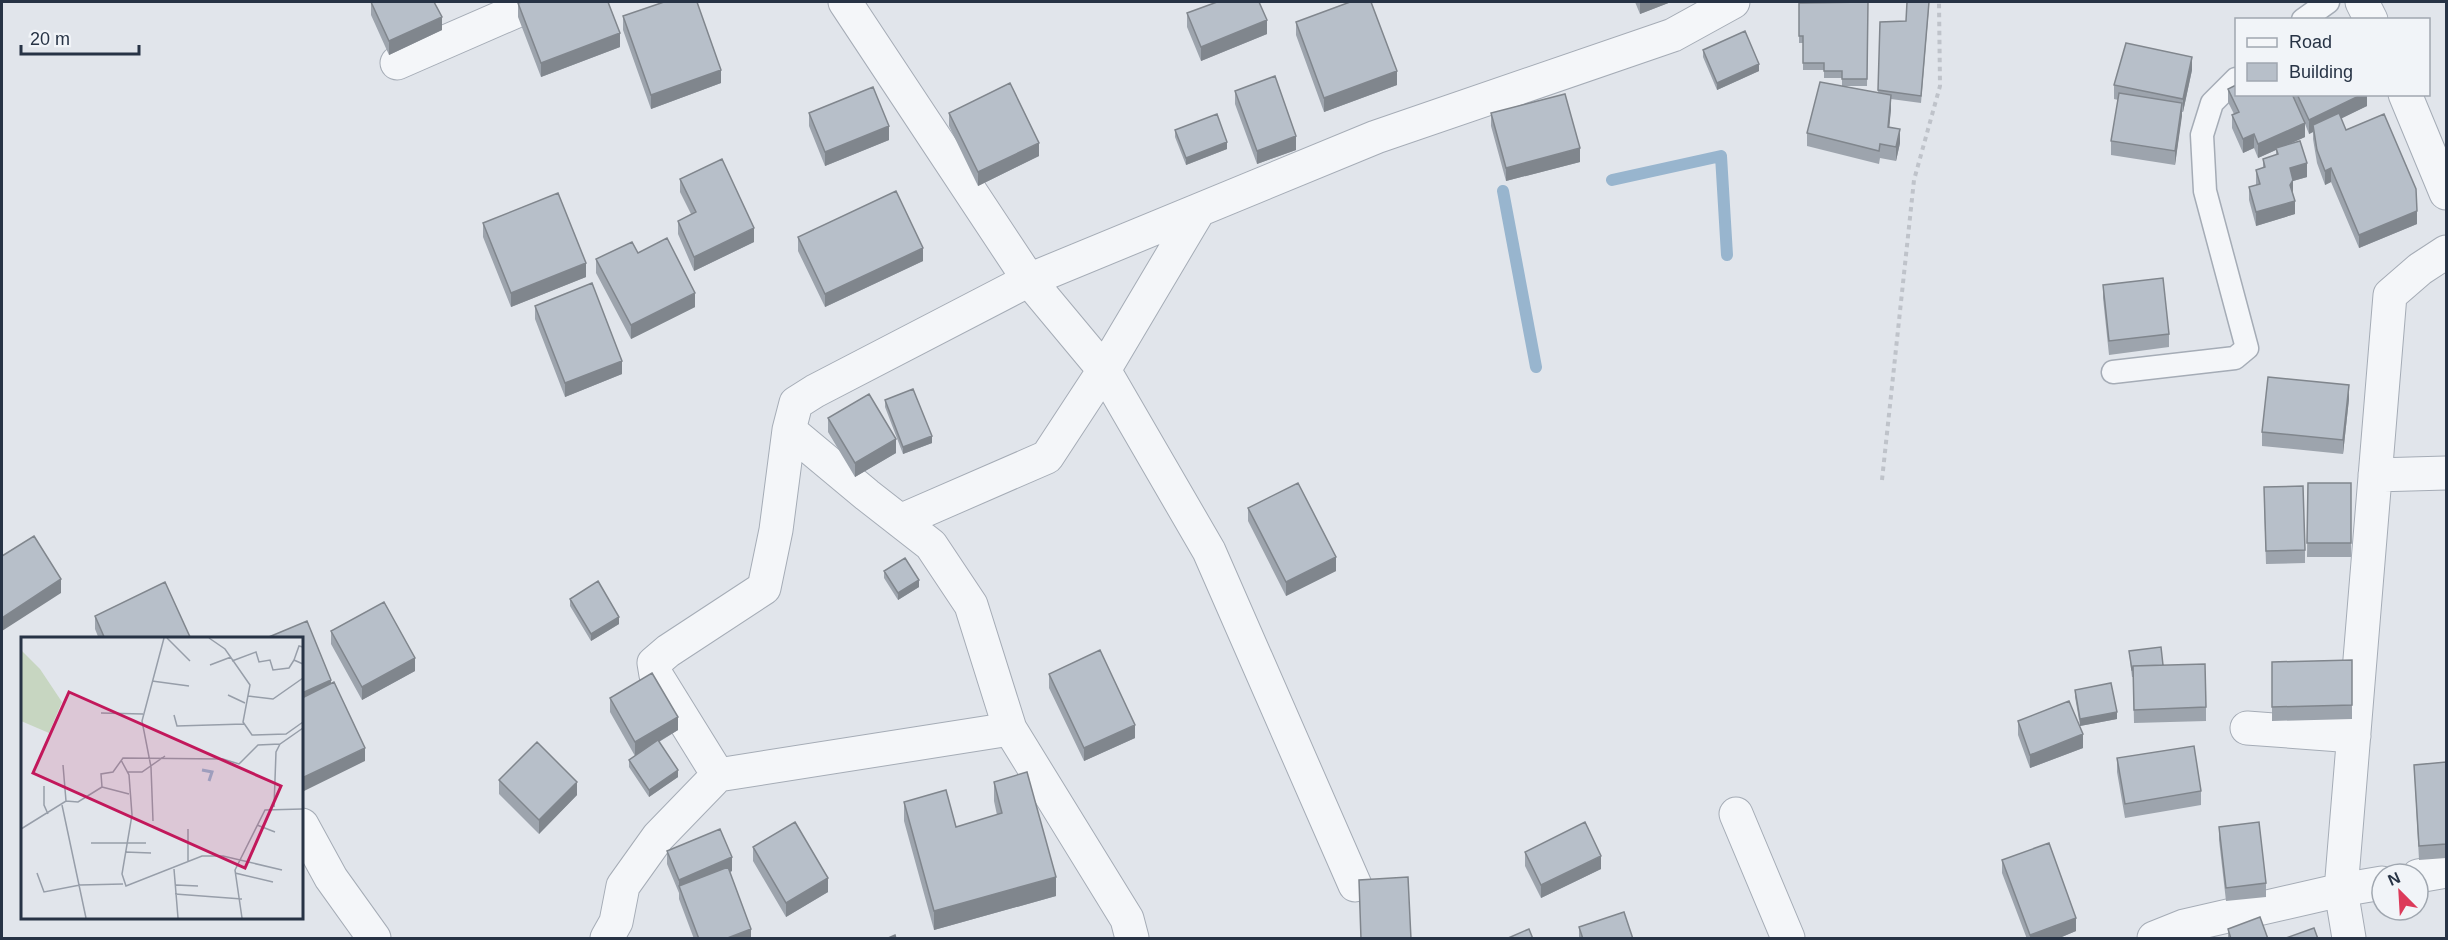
<svg xmlns="http://www.w3.org/2000/svg" width="2448" height="940" font-family="Arial,sans-serif">
<style>
.lines{fill:none;stroke-linecap:round;stroke-linejoin:round}
.stream{stroke:#98b5ce;stroke-width:12}
.service-casing{stroke:#a5acb6;stroke-width:25}
.minor-casing{stroke:#a5acb6;stroke-width:35}
.path{stroke:#bfc3ca;stroke-width:4;stroke-dasharray:4.5 4.5;stroke-linecap:butt}
.service{stroke:#f4f6f9;stroke-width:22}
.minor{stroke:#f4f6f9;stroke-width:33}
.wall{fill:#9da4ad}
.shaded-wall{fill:#80868d}
.building{fill:#b7bfc9;stroke:#80868d;stroke-width:1.5}
.inset-river{fill:none;stroke:#98b5ce;stroke-width:3}
.inset-road{fill:none;stroke:#979ea9;stroke-width:1.5}
.view{fill:#c2185b;fill-opacity:0.15;stroke:#c2185b;stroke-width:3}
.inset-edge{fill:none;stroke:#273345;stroke-width:3}
</style>
<rect width="100%" height="100%" fill="#e1e5eb"/>
<g class="lines">
<path class="stream" d="M1612,180L1721,156L1727,255
M1503,191L1536,367"/>
<g class="service-casing">
<path id="service" d="M2303,20L2328,2
M2113,372L2235,358L2247,348L2205,191L2202,135L2212,103L2236,79"/>
</g>
<g class="minor-casing">
<path id="minor" d="M845,2L1029,280L1104,370L1209,551L1355,885
M2362,2L2371,20
M397,63L537,2
M2405,94L2446,193
M789,430L867,495L931,545L971,605L1010,729L1127,919L1132,938
M2375,475L2446,473
M900,521L1047,457L1104,370L1199,210
M2247,728L2354,736
M718,775L1010,729
M1736,814L1788,938
M302,825L331,878L374,938
M2418,876L2446,871
M607,938L616,922L623,886L658,837L718,775L656,675L654,663L668,651L764,588L776,530L789,430L796,403L815,391L1029,280L1376,137L1673,35L1733,2
M2154,938L2184,926L2341,890L2382,883
M2349,938L2341,890L2390,295L2420,269L2446,252"/>
</g>
<path class="path" d="M1882,480L1914,180L1940,86L1939,2"/>
<use href="#service" class="service"/>
<use href="#minor" class="minor"/>
</g>
<path class="wall" d="M371,2L442,30L389,55L371,15Z
M1635,2H1671L1640,14Z
M1868,2L1867,86H1844L1878,93L1880,22L1906,21L1929,7L1921,103L1891,99V109L1889,127L1900,143L1896,161L1880,158L1879,164L1807,146V133L1842,86V78H1824V70H1803V43H1799V3Z
M518,3L620,47L541,77L518,17Z
M1187,13L1267,34L1201,61L1187,27Z
M623,16L721,83L651,109L623,30Z
M1296,22L1397,85L1324,112L1296,35Z
M1703,50L1759,71L1717,90L1703,57Z
M2192,70L2183,112H2182L2175,165L2111,155V141L2118,100L2114,99V85Z
M2228,89L2236,94H2367V106L2341,118L2346,130L2417,224L2359,248L2331,182L2325,185L2317,163L2313,139V132L2309,134L2305,124V137L2287,145L2307,177L2293,181V194L2295,214L2256,226L2249,200V187L2256,185V170L2263,168V159L2276,155V150L2258,158L2254,148L2243,153L2232,128V115L2234,114L2228,102Z
M1235,91L1296,150L1257,164L1235,104Z
M809,113L889,140L825,166L809,126Z
M949,113L1039,156L978,186L949,126Z
M1491,113L1580,162L1506,181L1491,126Z
M1175,130L1227,149L1186,165L1175,137Z
M680,179L754,242L694,271L678,234V221L691,214L680,192Z
M483,223L586,277L511,307L483,237Z
M798,237L923,261L825,307L798,251Z
M638,253L695,307L631,339L596,273V259Z
M2103,285L2169,334V347L2109,355L2103,298Z
M535,306L622,374L565,397L535,319Z
M2349,399L2343,454L2262,446V432Z
M885,400L932,443L903,454L885,407Z
M828,418L896,453L855,477L828,432Z
M2308,483H2351V557H2307Z
M2264,500L2305,550V563L2266,564Z
M1248,508L1336,571L1286,596L1248,521Z
M884,571L919,587L898,600L884,578Z
M570,599L619,624L591,641L570,606Z
M95,616L190,639H99L95,629Z
M331,631L415,671L362,700L331,644Z
M2129,651L2163,665L2206,707V721L2134,723L2133,677H2132Z
M2352,660V719L2272,721V662Z
M1049,674L1135,738L1084,761L1049,688Z
M2075,690L2117,719L2080,726L2075,697Z
M610,698L678,730L659,742L678,777L649,797L629,767V760L635,756L610,712Z
M2018,721L2083,748L2030,768L2018,735Z
M2117,758L2201,791V805L2125,818L2117,772Z
M2446,762V858L2419,860L2414,765Z
M499,780L577,795L539,834L499,794Z
M994,782L1056,896L934,930L904,821V802L956,827L997,815L994,801Z
M2219,827L2266,883V897L2226,901L2219,840Z
M753,847L828,892L786,917L753,861Z
M667,851L732,871L730,872L751,939H694L679,899V893L667,864Z
M1525,852L1601,869L1541,898L1525,866Z
M2002,860L2076,931L2057,939H2027L2002,873Z
M1579,927L1633,939H1579Z
M2228,929L2268,939H2228Z"/>
<path class="shaded-wall" d="M1640,2H1671L1640,14Z
M442,17V30L389,55V41Z
M1267,20V34L1201,61V47Z
M620,33V47L541,77V63Z
M2192,57V70L2183,112V99Z
M1759,64V71L1717,90V83Z
M721,70V83L651,109V95Z
M1397,71V85L1324,112V98Z
M2363,94H2367V106L2314,132L2313,125V132L2309,134V120Z
M1891,95V109L1888,141V127Z
M2182,103V116L2175,165V151Z
M2305,123V137L2258,158V144Z
M889,126V140L825,166V152Z
M1900,129V143L1896,161V147Z
M2254,134V148L2243,153V139Z
M1296,136V150L1257,164V151Z
M1227,142V149L1186,165V158Z
M1039,143V156L978,186V172Z
M1580,148V162L1506,181V168Z
M2307,163V177L2293,181V194L2290,199V168Z
M2331,168V182L2325,185V171Z
M2295,201V214L2256,226V212Z
M2417,211V224L2359,248V235Z
M754,228V242L694,271V257Z
M923,248V261L825,307V294Z
M586,263V277L511,307V293Z
M695,293V307L631,339V325Z
M622,361V374L565,397V383Z
M2349,385V399L2343,454V440Z
M932,436V443L903,454V447Z
M896,439V453L855,477V463Z
M1336,557V571L1286,596V582Z
M61,579V593L2,631V618Z
M919,580V587L898,600V593Z
M619,617V624L591,641V634Z
M415,658V671L362,700V687Z
M331,680V694L302,707V693Z
M2117,712V719L2080,726V719Z
M678,717V730L635,756V742Z
M1135,725V738L1084,761V748Z
M2083,734V748L2030,768V755Z
M365,748V761L302,792V778Z
M678,770V777L649,797V790Z
M577,782V795L539,834V820Z
M1601,856V869L1541,898V885Z
M732,857V871L682,892L679,886V893V880Z
M1056,877V896L934,930V911Z
M828,878V892L786,917V903Z
M2076,918V931L2057,939H2030V935Z
M751,929V939H725Z"/>
<path class="building" d="M371,2H434L442,17L389,41Z
M522,2H608L620,33L541,63L518,3Z
M664,2H697L721,70L651,95L623,16Z
M1217,2H1259L1267,20L1201,47L1187,13Z
M1350,2H1371L1397,71L1324,98L1296,22Z
M1868,2L1867,79H1842V71H1824V63H1803V36H1799V3Z
M1907,2H1929L1921,96L1878,90L1880,22L1906,21Z
M1745,31L1759,64L1717,83L1703,50Z
M2126,43L2192,57L2183,99L2114,85Z
M1275,76L1296,136L1257,151L1235,91Z
M1820,82L1891,95L1888,127L1900,129L1896,147L1880,144L1879,151L1807,133Z
M1010,83L1039,143L978,172L949,113Z
M2236,85V94H2292L2305,123L2258,144L2254,134L2243,139L2232,115L2239,112L2228,89Z
M873,87L889,126L825,152L809,113Z
M2119,93L2182,103L2175,151L2111,141Z
M1565,94L1580,148L1506,168L1491,113Z
M2297,94H2363L2309,120Z
M2339,113L2346,130L2384,114L2416,189L2417,211L2359,235L2331,168L2325,171L2317,150L2313,125Z
M1217,114L1227,142L1186,158L1175,130Z
M2300,141L2307,163L2290,168L2293,180L2290,185L2295,201L2256,212L2249,187L2260,184L2256,170L2265,167L2263,159L2278,154L2276,148Z
M722,159L754,228L694,257L678,221L696,212L680,179Z
M896,191L923,248L825,294L798,237Z
M558,193L586,263L511,293L483,223Z
M667,238L695,293L631,325L596,259L632,242L638,253Z
M2163,278L2169,334L2109,341L2103,285Z
M592,283L622,361L565,383L535,306Z
M2268,377L2349,385L2343,440L2262,432Z
M913,389L932,436L903,447L885,400Z
M869,394L896,439L855,463L828,418Z
M1298,483L1336,557L1286,582L1248,508Z
M2308,483H2351V543H2307Z
M2303,486L2305,550L2266,551L2264,487Z
M34,536L61,579L2,618V556Z
M905,558L919,580L898,593L884,571Z
M598,581L619,617L591,634L570,599Z
M165,582L190,637L186,639H105L95,616Z
M384,602L415,658L362,687L331,631Z
M307,621L331,680L302,693V639H264Z
M2161,647L2163,665L2133,666V670H2132L2129,651Z
M1100,650L1135,725L1084,748L1049,674Z
M2352,660V705L2272,707V662Z
M2205,664L2206,707L2134,710L2133,666Z
M652,673L678,717L635,742L610,698Z
M334,682L365,748L302,778V698Z
M2111,683L2117,712L2080,719L2075,690Z
M2069,701L2083,734L2030,755L2018,721Z
M658,740L678,770L649,790L629,760Z
M537,742L577,782L539,820L499,780Z
M2194,746L2201,791L2125,804L2117,758Z
M2446,762V844L2419,846L2414,765Z
M1027,772L1056,877L934,911L904,802L946,790L956,827L1002,813L994,782Z
M795,822L828,878L786,903L753,847Z
M1585,822L1601,856L1541,885L1525,852Z
M2259,822L2266,883L2226,888L2219,827Z
M720,829L732,857L679,880L667,851Z
M2049,843L2076,918L2030,935L2002,860Z
M728,867L751,929L725,939H699L679,886Z
M1408,877L1411,939H1361L1359,880Z
M1624,912L1633,939H1583L1579,927Z
M2260,917L2268,939H2231L2228,929Z
M2314,928L2318,939H2283Z
M1529,929L1533,939H1506Z
M895,935L896,939H886Z"/>
<g transform="translate(21 637)">
<rect width="282" height="282" fill="#e1e5eb"/>
<path d="M0,13L19,32L41,65L28,96L0,84Z" fill="#c7d6c1"/>
<path class="inset-river" d="M181,133L191,135L188,144"/>
<path class="inset-road" d="M146,1L169,24M188,1L204,12L229,48L222,85L231,98L265,97L282,85M282,10L278,9L273,23L282,27M211,24L235,15L238,25L249,23L252,33L268,31L273,23M189,28L210,20M131,44L168,49M207,58L224,66M227,59L252,62L282,41M80,76L122,77M153,78L156,89L223,87M100,123L108,138L111,178L101,237L105,249L181,219H202L261,233M42,128L45,164M106,135H121L144,119M23,149V168L27,177M81,150L108,157M41,168L65,281M253,170L255,115L259,107M132,184L130,130L121,84L143,1M236,188L254,195M0,192L45,164L57,165L81,150L80,137L92,135L102,121L202,122L218,127L237,108L259,107L282,91M70,206H125M104,215L130,216M167,225V192M153,232L157,281M16,236L23,255L59,248L102,247M214,236L252,245M155,248L177,249M154,257L221,262M221,281L214,233L244,173L281,172"/>
<path class="view" d="M48,55L260,149L224,231L12,136Z"/>
<rect width="282" height="282" class="inset-edge"/>
</g>
<rect width="2448" height="940" fill="none" stroke="#273345" stroke-width="6"/>
<rect x="2235" y="18" width="195" height="78" fill="#f1f4f8" stroke="#a0a7b0" stroke-width="1.5"/>
<rect x="2247" y="38" width="30" height="9" fill="#f4f6f9" stroke="#a0a7b0" stroke-width="1.5"/>
<text x="2289" y="48" font-size="18" fill="#273345">Road</text>
<rect x="2247" y="63" width="30" height="18" fill="#b7bfc9" stroke="#a0a7b0" stroke-width="1.5"/>
<text x="2289" y="78" font-size="18" fill="#273345">Building</text>
<g transform="translate(2400 892) rotate(336)"><circle r="28" fill="#f1f4f8" stroke="#a0a7b0" stroke-width="1.5"/>
<path d="M0-4.5L10 22L0 15L-10 22Z" fill="#dc3a5a"/>
<text y="-9" font-size="16" font-weight="bold" text-anchor="middle" fill="#273345">N</text>
</g>
<path d="M21 45v9h118v-9" fill="none" stroke="#273345" stroke-width="3"/>
<text x="30" y="45" font-size="18" fill="#273345" stroke="#f1f4f8" stroke-width="4.5" paint-order="stroke">20 m</text>
</svg>
